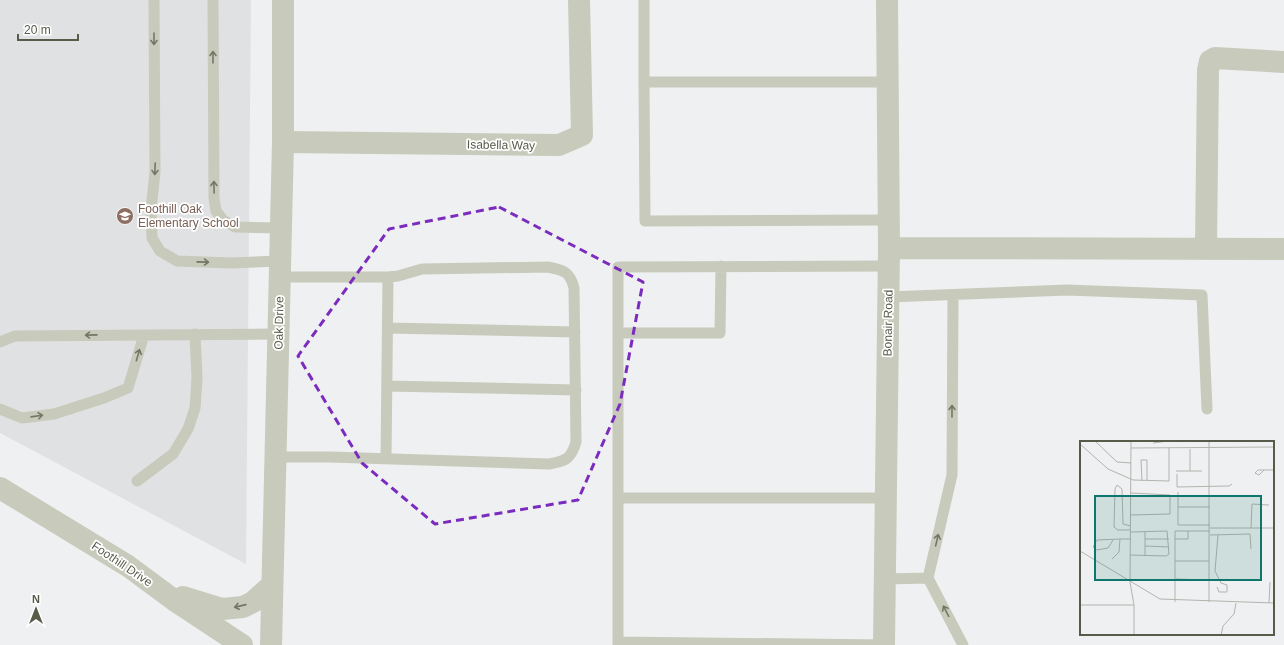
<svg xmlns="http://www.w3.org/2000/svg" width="1284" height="645" font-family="Helvetica,sans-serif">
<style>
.education{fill:#e0e1e2}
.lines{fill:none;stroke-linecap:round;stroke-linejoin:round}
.service{stroke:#c8cabc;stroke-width:11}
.minor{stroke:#c8cabc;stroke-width:22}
.tertiary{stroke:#c8cabc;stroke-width:22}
.oneway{stroke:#747766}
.marked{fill:none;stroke:#7b2cbf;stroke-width:3;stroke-dasharray:8 5;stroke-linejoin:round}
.labels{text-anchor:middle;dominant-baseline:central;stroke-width:3.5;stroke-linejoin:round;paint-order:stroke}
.street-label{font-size:12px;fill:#585b49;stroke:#fff}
.education-label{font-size:12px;fill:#785e54;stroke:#fff;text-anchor:start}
.inset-road{fill:none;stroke:#b3b4ae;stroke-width:1}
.view{fill:#0f766e;fill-opacity:0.15;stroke:#0f766e;stroke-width:2}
.inset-edge{fill:none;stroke:#585b49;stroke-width:2}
</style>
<rect width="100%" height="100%" fill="#eff0f1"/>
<path class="education" d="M0,0H251L246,564L0,433Z"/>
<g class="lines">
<path class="service" d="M154,0L155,172L151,210L152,238L160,251L177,261L230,263L280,261
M213,0L214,198L216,211L223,220L235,227L281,228
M644,0V82H887
M644,82L645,221L888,220
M953,296L952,475L928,578L963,645
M888,297L1067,290L1202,295L1207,409
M388,328L575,332
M618,333H720L721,266
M0,342L15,336L278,334
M387,386L576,390
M0,409L22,418L54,414L104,398L128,388L144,335
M275,457H330L549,464C566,461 571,459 576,442L574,288C570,272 564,270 548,267L422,269L398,276L388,277H280
M386,459L388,277
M137,481L173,454L188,429L195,408L197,378L195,334
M618,498V645
M885,498H618V267L888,266
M885,579L928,578
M618,642L884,645"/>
<path class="minor" d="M283,142L559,145L582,135L579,0
M889,248L1284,249
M1206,248L1208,70L1210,61L1215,58L1284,62
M884,645L889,248L887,0"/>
<path class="tertiary" d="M0,488L128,566L174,600L242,645
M183,597L222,609L243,607L253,602L272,585
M271,645L283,142V0"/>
</g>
<defs><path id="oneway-shaft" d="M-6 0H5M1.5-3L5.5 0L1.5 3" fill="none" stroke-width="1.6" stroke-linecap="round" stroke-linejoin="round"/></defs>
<g class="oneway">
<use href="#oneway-shaft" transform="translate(154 39) rotate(90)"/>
<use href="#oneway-shaft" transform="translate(213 57) rotate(-90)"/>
<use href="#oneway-shaft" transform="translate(155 169) rotate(92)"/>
<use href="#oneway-shaft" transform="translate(214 187) rotate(-91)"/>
<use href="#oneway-shaft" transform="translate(203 262) rotate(1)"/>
<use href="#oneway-shaft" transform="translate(91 335) rotate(179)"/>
<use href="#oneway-shaft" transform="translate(138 355) rotate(-74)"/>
<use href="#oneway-shaft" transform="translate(952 411) rotate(-90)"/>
<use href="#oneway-shaft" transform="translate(37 416) rotate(-8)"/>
<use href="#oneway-shaft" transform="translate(937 540) rotate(-77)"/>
<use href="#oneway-shaft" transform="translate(240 606) rotate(167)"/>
<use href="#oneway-shaft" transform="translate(946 611) rotate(-117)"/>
</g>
<path class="marked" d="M499,207L643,282L620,404L578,500L435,524L362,463L298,356L389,229Z"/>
<defs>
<g id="school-disc" transform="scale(0.9)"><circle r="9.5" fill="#8d6e63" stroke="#fff"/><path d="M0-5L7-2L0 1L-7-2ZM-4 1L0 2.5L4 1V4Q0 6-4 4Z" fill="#fff"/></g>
</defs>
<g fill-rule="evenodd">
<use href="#school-disc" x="125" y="216"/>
</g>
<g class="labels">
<g class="street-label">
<text transform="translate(501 145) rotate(1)">Isabella Way</text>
<text transform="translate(279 323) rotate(-89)">Oak Drive</text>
<text transform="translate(888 323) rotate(-89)">Bonair Road</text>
<text transform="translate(122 564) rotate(34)">Foothill Drive</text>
</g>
<g class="education-label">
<text x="138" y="209">Foothill Oak<tspan x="138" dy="14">Elementary School</tspan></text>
</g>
</g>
<g transform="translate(1080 441)">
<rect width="194" height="194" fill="#eff0f1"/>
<path class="inset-road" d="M15,0L37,21L51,22M51,0L50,141L54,164V194M73,2L88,0M0,3L28,28L53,39L89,40V7M51,7L194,6M110,8V30H122M184,29L179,34L175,32L178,29H194M96,30H110M97,33V46L149,45L152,43M62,40L61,19H67V40M98,51V66H130M51,52L90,54V73L51,74M98,66V84H130M130,87H194M171,87L172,63L189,64M51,89H38L34,86L35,48L37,44L42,48L43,83L51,85M130,94L170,93L171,108M65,98H89M95,98H108V90M33,99L28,107L17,109L13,106L17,99L40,98H51M65,105L89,106M0,110L80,158L194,162M50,114L86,115L89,113L87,90L51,91M65,115V91M32,118L39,111L40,98M95,120V161M129,120H95V90H130M95,138L129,139M137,146L139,151H147V144L141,142L135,130L138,94M129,161V0M189,162L190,141M0,164H54M141,194L143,185L154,173L156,162"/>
<path class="view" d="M15,55H181V139H15Z"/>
<rect width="194" height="194" class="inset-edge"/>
</g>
<g transform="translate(36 609)" stroke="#ffffff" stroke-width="3" paint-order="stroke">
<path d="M0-3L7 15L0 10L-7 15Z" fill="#585b49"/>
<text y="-6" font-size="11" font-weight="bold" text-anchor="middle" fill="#585b49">N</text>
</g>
<path d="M18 34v6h60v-6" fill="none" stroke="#585b49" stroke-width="2"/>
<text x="24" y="34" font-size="12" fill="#585b49" stroke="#ffffff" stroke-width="3" paint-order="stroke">20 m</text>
</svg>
